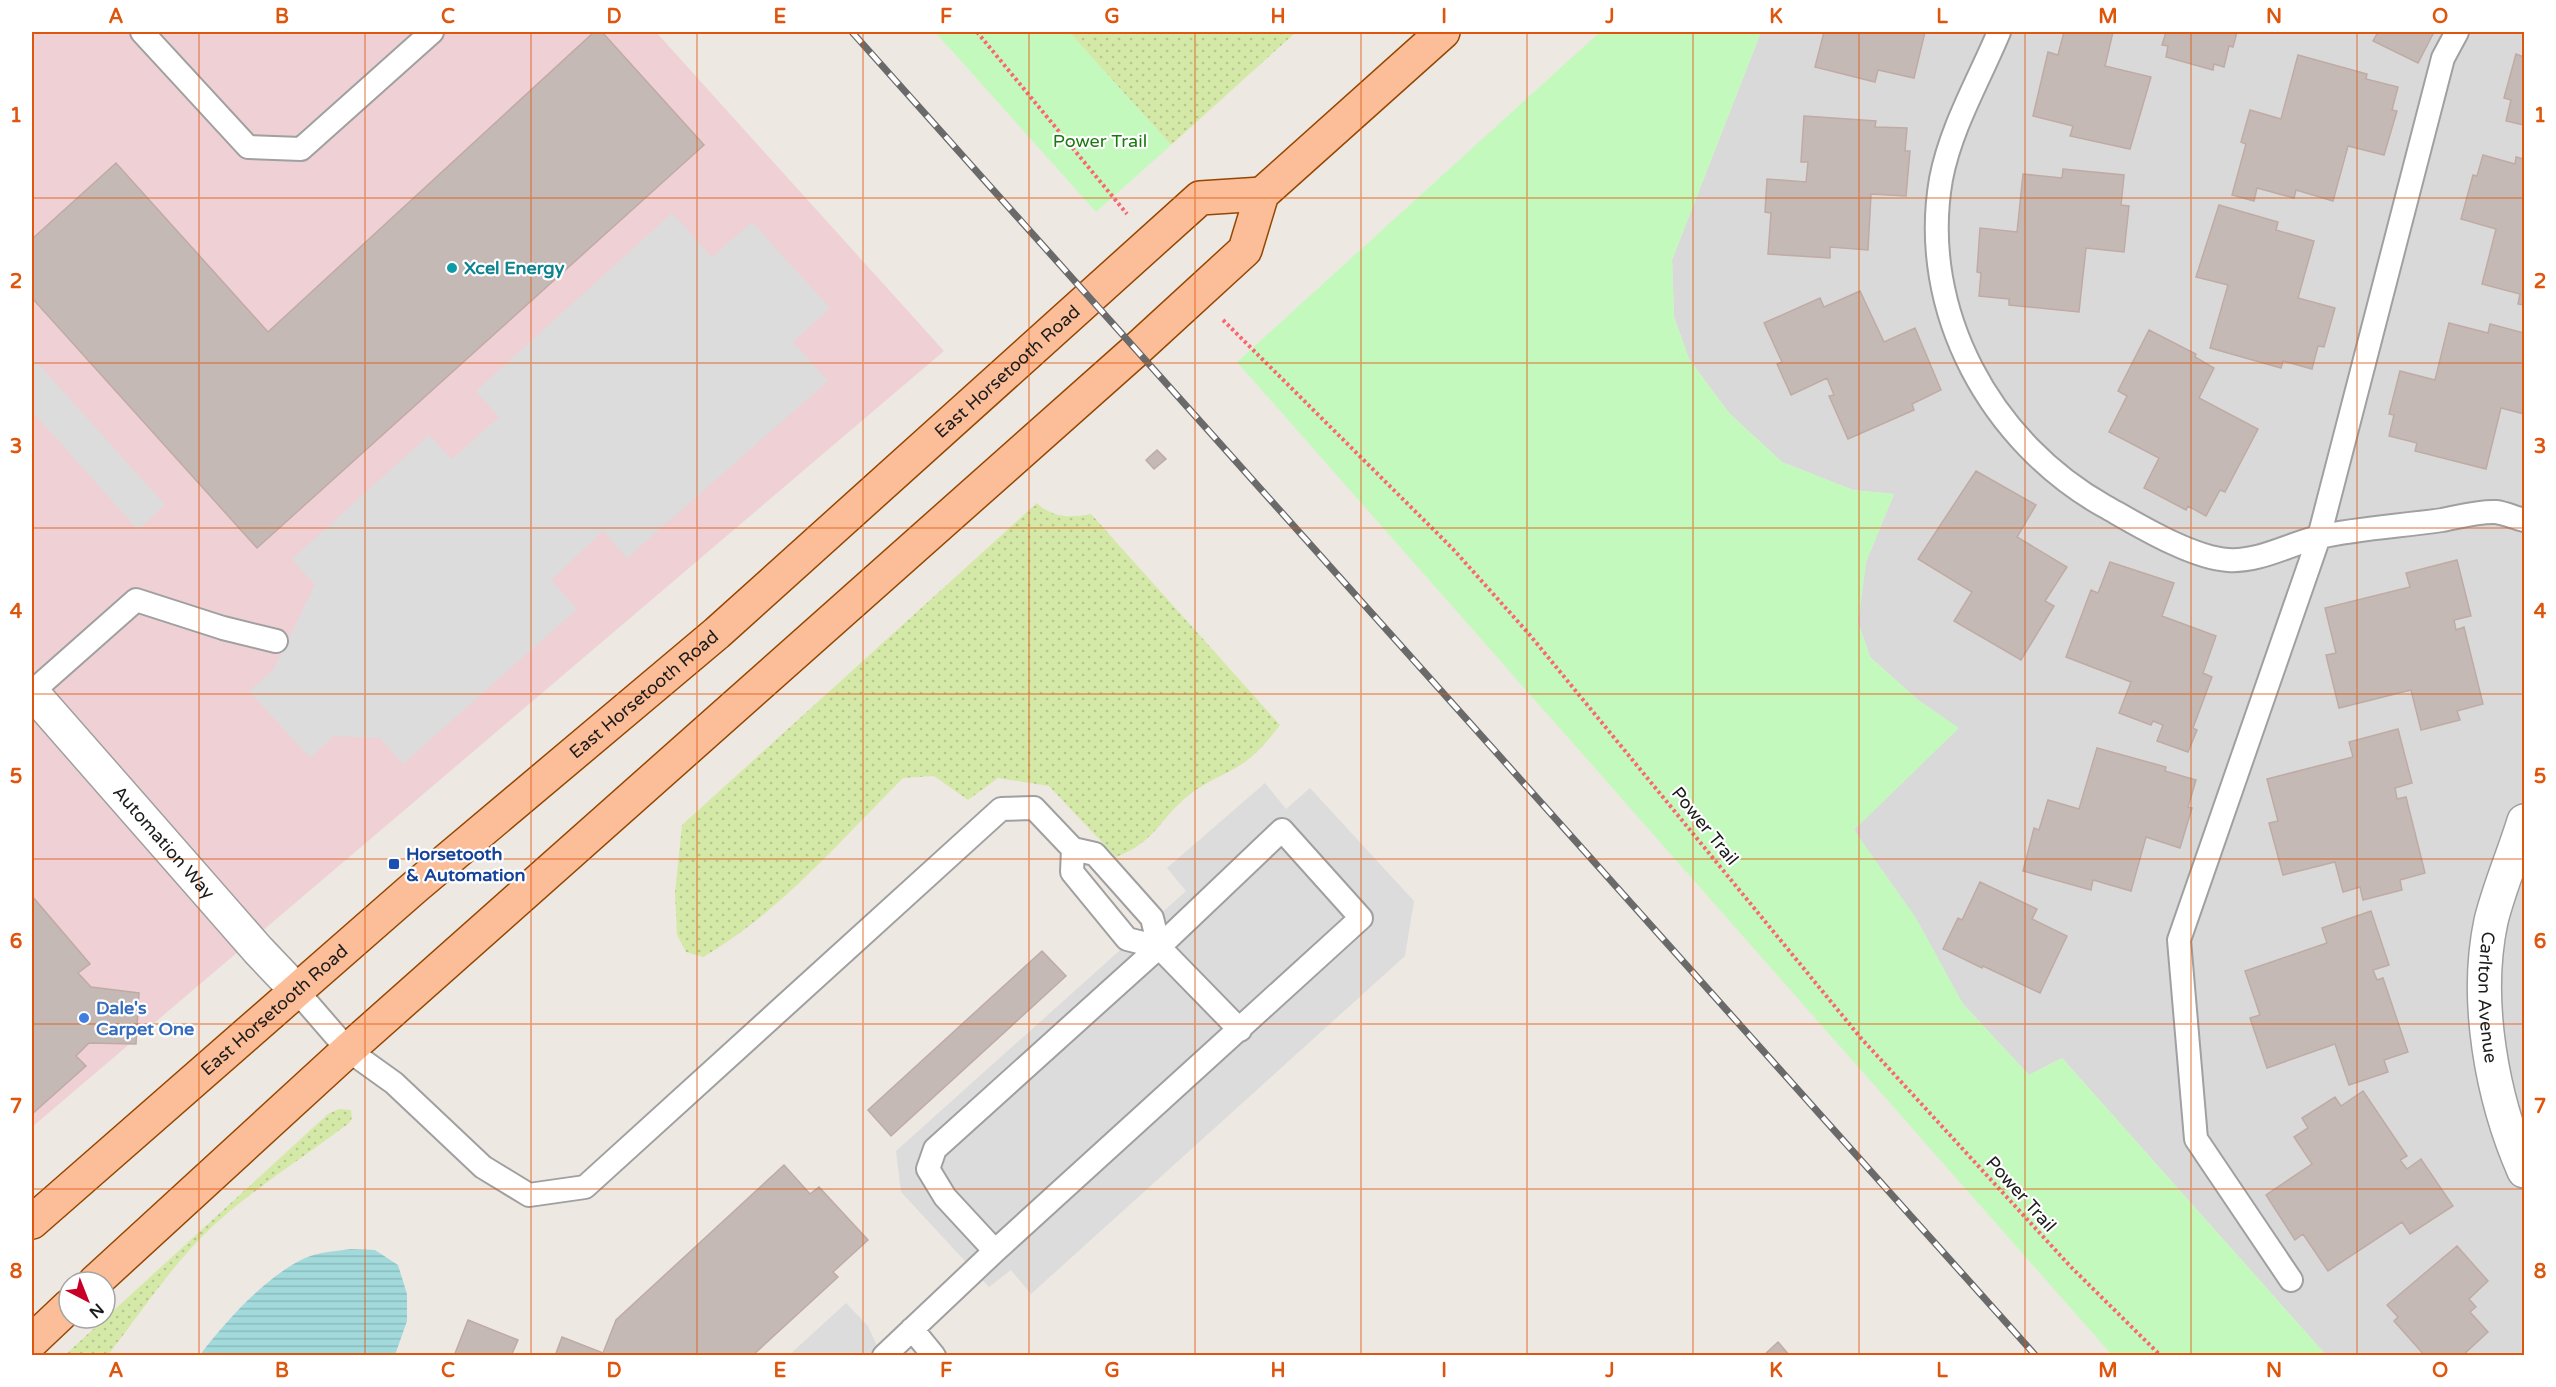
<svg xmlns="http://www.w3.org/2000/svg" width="2556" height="1387" font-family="'Varela Round',sans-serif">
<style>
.residential{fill:#dad9d9}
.commercial{fill:#efd0d5}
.grass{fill:url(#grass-dots)}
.park{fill:#c4f9bd}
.parking{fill:#dcdcdc}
.water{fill:url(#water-rules)}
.building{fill:#c5b9b5;stroke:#bfaba4;stroke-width:1.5}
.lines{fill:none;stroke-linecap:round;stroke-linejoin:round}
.service-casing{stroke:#a0a0a0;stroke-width:26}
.minor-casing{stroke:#a0a0a0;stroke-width:36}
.primary-casing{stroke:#954700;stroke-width:36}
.path{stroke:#fa6774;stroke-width:4;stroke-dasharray:3 3;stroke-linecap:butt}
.service{stroke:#fff;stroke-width:22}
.minor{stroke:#fff;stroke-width:33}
.primary{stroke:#fcbe99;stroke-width:33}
.rail-casing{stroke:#6a6a6a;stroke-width:7}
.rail{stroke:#fff;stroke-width:4.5;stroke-dasharray:14;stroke-linecap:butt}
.grid{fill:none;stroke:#de560d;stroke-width:1.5;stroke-opacity:0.55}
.culture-dot{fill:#0f9aa8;stroke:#fff;stroke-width:2}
.transit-dot{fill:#1a4fb4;stroke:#fff;stroke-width:2}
.shop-dot{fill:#3f7fe0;stroke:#fff;stroke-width:2}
.labels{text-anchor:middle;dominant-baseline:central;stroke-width:4.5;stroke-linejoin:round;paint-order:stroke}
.park-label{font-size:18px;fill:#177a0b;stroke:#fff}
.culture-label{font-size:18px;font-weight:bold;fill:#0d838f;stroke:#fff;text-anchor:start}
.street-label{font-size:18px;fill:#1c1c1c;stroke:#fff}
.transit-label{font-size:18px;font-weight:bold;fill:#164399;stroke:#fff;text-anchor:start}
.shop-label{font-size:18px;font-weight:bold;fill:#366cbe;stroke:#fff;text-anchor:start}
.neatline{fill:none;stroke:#de560d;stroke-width:2}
.grid-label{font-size:20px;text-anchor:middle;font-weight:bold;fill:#de560d}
</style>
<defs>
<pattern id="grass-dots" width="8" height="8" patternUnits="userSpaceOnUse" patternTransform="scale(1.5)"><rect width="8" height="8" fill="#d4e9a7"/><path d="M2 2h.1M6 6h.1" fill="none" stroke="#b5c78f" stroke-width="1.8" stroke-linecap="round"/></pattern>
<pattern id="water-rules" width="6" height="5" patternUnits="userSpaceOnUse" patternTransform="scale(1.5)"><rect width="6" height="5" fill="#a2dadc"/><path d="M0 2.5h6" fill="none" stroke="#8bbabc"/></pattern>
</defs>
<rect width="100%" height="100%" fill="#eee8e2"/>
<path class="residential" d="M1761,32H2524V1355H2326L2062,1058L2029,1075L1963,1004L1854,829L1958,728L1918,700L1870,657L1858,622L1866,562L1894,494L1853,490L1782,462L1729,413L1689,359L1674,317L1672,260Z"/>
<path class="commercial" d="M32,32H656L944,351L32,1127Z"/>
<path class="grass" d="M1069,32H1296L1171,145Z
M1037,503C1052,518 1071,518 1091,514L1280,725C1270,738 1259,752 1245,762C1228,774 1206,781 1189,795C1159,819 1156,842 1116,857L1049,786L998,778L968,800L934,776L903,778C842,839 778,914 703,957L686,952L677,935L675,893L682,825Z
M339,1109L351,1110L352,1118L349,1123C304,1157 256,1187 214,1225C172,1264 143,1310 108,1355H65L328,1114Z"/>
<path class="park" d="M935,32H1069L1171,145L1096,212Z
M1600,32H1761L1672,260L1674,317L1689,359L1729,413L1782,462L1853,490L1894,494L1866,562L1858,622L1870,657L1918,700L1959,728L1854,830L1916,918L1963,1004L2029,1075L2062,1058L2326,1355H2112L1237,362Z"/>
<path class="parking" d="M672,213L712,257L752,222L830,308L793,342L828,381L627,558L603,531L551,580L577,609L403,764L380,738L334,736L310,758L249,691L273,670L315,585L292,559L429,435L452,459L499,417L476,391Z
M32,357L165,505L138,530L32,411Z
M1265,783L1286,809L1310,788L1414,901L1405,956L1031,1294L1011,1270L989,1287L901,1192L896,1151L1186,891L1167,868Z
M846,1303L868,1326L881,1355L788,1356Z"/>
<path class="water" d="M351,1249L375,1250L398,1265L407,1294V1321L395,1355H200C226,1321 265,1277 305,1258C320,1252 335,1251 351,1249Z"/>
<path class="building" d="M594,32H602L704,145L257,548L32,298V239L116,163L268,332Z
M1824,32H1925L1914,78L1878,70L1875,82L1815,67Z
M2064,32H2113L2105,66L2151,77L2130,149L2070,136L2073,126L2033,116L2048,52L2058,55Z
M2166,32H2237L2233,47L2229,46L2224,67L2214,64L2213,70L2166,57L2168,46L2162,45Z
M2378,32H2434L2418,63L2373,41Z
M2516,54L2524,57V125L2506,121L2511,100L2504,98Z
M2298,55L2367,74L2366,79L2398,87L2392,110L2397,111L2384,155L2348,146L2333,201L2296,190L2294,198L2257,188L2254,201L2232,195L2246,144L2241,142L2250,110L2281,119Z
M1804,116L1876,121L1875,127L1907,128L1905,151H1910L1906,196L1871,194L1868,250L1830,247V258L1768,254L1771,213L1765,212L1767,179L1806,182L1808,162H1801Z
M2483,155L2515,164L2516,157L2524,159V305L2518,304L2520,294L2482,284L2496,229L2461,219L2473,175L2477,176Z
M2063,169L2124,175L2121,205L2129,206L2124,252L2086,248L2079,312L2009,305V299L1979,296L1981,273L1977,272L1980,228L2017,232L2023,174L2062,178Z
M2219,205L2278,222L2276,230L2314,241L2298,298L2335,308L2324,347L2318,346L2312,369L2283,361L2281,368L2210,348L2228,285L2196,277Z
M1860,291L1884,342L1915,328L1941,390L1912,404L1914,410L1848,439L1829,396L1834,395L1827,378L1791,395L1777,364L1782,362L1764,323L1820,298L1824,307Z
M2449,323L2488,333L2490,324L2524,333V414L2501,408L2486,469L2415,451L2417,443L2389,436L2394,415L2389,414L2400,371L2435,380Z
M2149,330L2196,354L2195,357L2214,368L2199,398L2258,429L2225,492L2220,490L2206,516L2188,506L2186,510L2144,488L2159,458L2109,432L2127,396L2118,391Z
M1157,450L1166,459L1154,469L1146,460Z
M1976,471L2036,505L2017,537L2067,567L2045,601L2054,606L2021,660L1954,621L1972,592L1918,559Z
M2457,560L2471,616L2454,620L2456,630L2464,627L2483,704L2457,711L2460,720L2421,730L2411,690L2339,708L2326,655L2336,653L2325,608L2410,587L2406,573Z
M2110,562L2174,583L2162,616L2216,636L2203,673L2212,677L2193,728L2197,730L2188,752L2157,741L2163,725L2153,721L2151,725L2119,713L2131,682L2066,657L2091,590L2098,593Z
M2398,729L2412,783L2395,788L2397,799L2406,797L2425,873L2400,880L2402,890L2363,900L2360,887L2343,892L2335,862L2283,875L2269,823L2278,821L2267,779L2353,757L2349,742Z
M2097,748L2166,767L2165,771L2196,780L2188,807L2192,808L2180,848L2146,837L2131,891L2093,880L2091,890L2023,871L2034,828L2039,830L2048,800L2079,809Z
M1980,882L2037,909L2032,919L2067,936L2040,993L1983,966L1982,968L1943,949L1958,918L1962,920Z
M32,896L90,964L78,973L91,987L139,993L136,1044L89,1043L76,1056L86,1066L32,1114Z
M2371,911L2389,965L2373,970L2377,980L2383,978L2408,1052L2384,1060L2388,1072L2349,1085L2335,1044L2267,1068L2250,1018L2260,1015L2245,971L2327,943L2322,928Z
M1042,951L1066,976L891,1136L868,1110Z
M2363,1091L2407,1156L2400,1160L2407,1169L2421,1159L2453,1206L2410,1234L2402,1222L2328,1271L2303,1234L2295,1240L2266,1195L2312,1164L2294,1137L2308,1128L2302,1118L2335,1097L2341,1106Z
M784,1165L810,1194L819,1187L868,1240L833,1272L838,1277L752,1356H555L562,1337L603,1353L616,1320Z
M2457,1246L2488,1281L2469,1299L2476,1307L2470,1312L2488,1332L2462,1356H2433L2431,1354L2425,1356L2394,1321L2398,1317L2387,1305Z
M468,1320L518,1340L512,1354L516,1356H454Z
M1778,1342L1790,1356H1763Z"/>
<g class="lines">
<g class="service-casing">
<path id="service" d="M142,32L248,147L301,149L432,32
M1999,32C1979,80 1951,127 1941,179C1918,311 1991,443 2106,507C2138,525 2192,558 2228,560C2260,562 2289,544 2319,537C2359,528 2401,526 2442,520C2458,517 2479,511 2496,512C2505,513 2515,518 2524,520
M32,692L136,600L223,628L276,641
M1073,849L1072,872L1127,939L1159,947
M296,990L348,1050L394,1083L483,1167L529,1195L585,1187L1001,809L1034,808L1073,849L1095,854L1152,918L1159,947L1240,1030
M2291,1280L2196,1139L2179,940L2319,537L2443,58L2457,32
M912,1329L934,1356
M884,1356L995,1251L1361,918L1282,830L1159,947L935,1149L928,1169L945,1197L995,1251"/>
</g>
<g class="minor-casing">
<g id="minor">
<path id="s1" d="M32,692L258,950L296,990"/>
<path id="s2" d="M2524,821C2514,854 2499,888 2491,921C2474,1001 2492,1098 2524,1171"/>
</g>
</g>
<g class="primary-casing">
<g id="primary">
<path id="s3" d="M32,1222L415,887L717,633L1200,198L1262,194"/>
<path d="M95,1282L348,1050L1136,350L1245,250L1262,194L1443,32"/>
<path d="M32,1341L69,1306"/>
</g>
</g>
<path class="path" d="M977,32L1127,214
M1223,320L1453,549L1529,634L1860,1037L2070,1266L2161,1356"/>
<use href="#service" class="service"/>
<use href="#minor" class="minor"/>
<use href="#primary" class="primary"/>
<g class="rail-casing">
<path id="rail" d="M852,32L2036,1356"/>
</g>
<use href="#rail" class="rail"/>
</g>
<path class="grid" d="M199,32V1356M365,32V1356M531,32V1356M697,32V1356M863,32V1356M1029,32V1356M1195,32V1356M1361,32V1356M1527,32V1356M1693,32V1356M1859,32V1356M2025,32V1356M2191,32V1356M2357,32V1356M32,198H2524M32,363H2524M32,528H2524M32,694H2524M32,859H2524M32,1024H2524M32,1189H2524"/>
<circle class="culture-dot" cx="452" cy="268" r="6"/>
<rect class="transit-dot" x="388" y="858" width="12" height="12" rx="3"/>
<circle class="shop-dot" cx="84" cy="1018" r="6"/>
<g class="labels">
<g class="park-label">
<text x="1100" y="141">Power Trail</text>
</g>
<g class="culture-label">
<text x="464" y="268">Xcel Energy</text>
</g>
<g class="street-label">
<text stroke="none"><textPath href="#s3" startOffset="1294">East Horsetooth Road</textPath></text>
<text stroke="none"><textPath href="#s3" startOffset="808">East Horsetooth Road</textPath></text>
<text transform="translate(1705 826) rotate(51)">Power Trail</text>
<text stroke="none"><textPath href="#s1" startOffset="200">Automation Way</textPath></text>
<text stroke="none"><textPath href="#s2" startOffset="182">Carlton Avenue</textPath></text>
<text stroke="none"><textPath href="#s3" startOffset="322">East Horsetooth Road</textPath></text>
<text transform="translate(2021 1194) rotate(48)">Power Trail</text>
</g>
<g class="transit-label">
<text x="406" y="854">Horsetooth<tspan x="406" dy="21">&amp; Automation</tspan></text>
</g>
<g class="shop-label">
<text x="96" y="1008">Dale's<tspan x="96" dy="21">Carpet One</tspan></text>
</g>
</g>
<rect width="2556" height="1387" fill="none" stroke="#ffffff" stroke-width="66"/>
<g transform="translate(87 1300) rotate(138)"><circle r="28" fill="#ffffff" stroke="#a4a4a4" stroke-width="1.5"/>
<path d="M0-4.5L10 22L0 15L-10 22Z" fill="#c90026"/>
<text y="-9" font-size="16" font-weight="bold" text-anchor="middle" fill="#1c1c1c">N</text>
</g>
<rect x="33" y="33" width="2490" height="1321" class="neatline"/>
<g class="grid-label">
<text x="116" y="23">A</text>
<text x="282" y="23">B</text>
<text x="448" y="23">C</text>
<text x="614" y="23">D</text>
<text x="780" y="23">E</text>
<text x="946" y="23">F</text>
<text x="1112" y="23">G</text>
<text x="1278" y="23">H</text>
<text x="1444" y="23">I</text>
<text x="1610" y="23">J</text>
<text x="1776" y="23">K</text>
<text x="1942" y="23">L</text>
<text x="2108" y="23">M</text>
<text x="2274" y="23">N</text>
<text x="2440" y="23">O</text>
<text x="16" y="122">1</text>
<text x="2540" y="122">1</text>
<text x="16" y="288">2</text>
<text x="2540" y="288">2</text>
<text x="16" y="453">3</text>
<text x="2540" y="453">3</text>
<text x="16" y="618">4</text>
<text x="2540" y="618">4</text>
<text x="16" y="783">5</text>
<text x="2540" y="783">5</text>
<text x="16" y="948">6</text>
<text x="2540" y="948">6</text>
<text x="16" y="1113">7</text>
<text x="2540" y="1113">7</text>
<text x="16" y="1278">8</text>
<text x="2540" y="1278">8</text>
<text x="116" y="1377">A</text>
<text x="282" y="1377">B</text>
<text x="448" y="1377">C</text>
<text x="614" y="1377">D</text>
<text x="780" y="1377">E</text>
<text x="946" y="1377">F</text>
<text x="1112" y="1377">G</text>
<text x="1278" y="1377">H</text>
<text x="1444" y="1377">I</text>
<text x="1610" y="1377">J</text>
<text x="1776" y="1377">K</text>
<text x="1942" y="1377">L</text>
<text x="2108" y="1377">M</text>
<text x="2274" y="1377">N</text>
<text x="2440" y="1377">O</text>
</g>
</svg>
